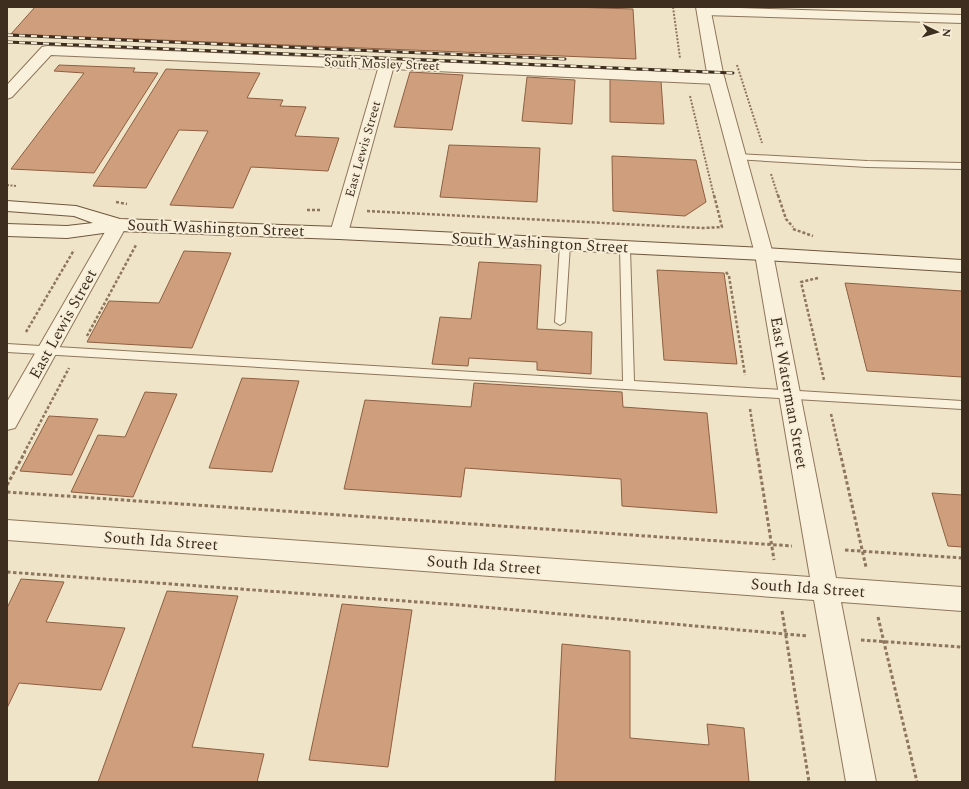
<svg xmlns="http://www.w3.org/2000/svg" width="969" height="789" font-family="Spectral,serif">
<style>
.building{fill:#cf9f7d;stroke:#8d5f41}
.lines{fill:none;stroke-linecap:round;stroke-linejoin:round}
.service-casing{stroke:#8d765c;stroke-width:2}
.minor-casing{stroke:#8d765c;stroke-width:2}
.tertiary-casing{stroke:#8d765c;stroke-width:2}
.secondary-casing{stroke:#6f573f;stroke-width:2}
.path-far2{stroke:#8d765c;stroke-width:2;stroke-dasharray:2 1.5;stroke-linecap:butt}
.path-far1{stroke:#8d765c;stroke-width:2.5;stroke-dasharray:3 2;stroke-linecap:butt}
.path{stroke:#8d765c;stroke-width:3;stroke-dasharray:3.5 2.5;stroke-linecap:butt}
.service{fill:#faf1dc;fill-rule:evenodd}
.minor{fill:#faf1dc;fill-rule:evenodd}
.tertiary{fill:#faf1dc;fill-rule:evenodd}
.secondary{fill:#faf1dc;fill-rule:evenodd}
.rail-casing{stroke:#3d2e20;stroke-width:3}
.rail{stroke:#f7eed8;stroke-width:2;stroke-dasharray:6;stroke-linecap:butt}
.labels{text-anchor:middle;dominant-baseline:central;stroke-width:4;stroke-linejoin:round;paint-order:stroke}
.far-street-label{font-size:13px;fill:#3d2e20;stroke:#f7eed8}
.street-label{font-size:16px;fill:#3d2e20;stroke:#f7eed8}
</style>
<rect width="100%" height="100%" fill="#f0e4c8"/>
<path class="building" d="M35,7H570L633,9L636,59L11,34Z
M59,65L135,68L133,72L158,73L94,173L11,169L84,73L54,71Z
M166,69L260,73L247,98L283,100L280,106L306,107L295,136L339,138L328,171L251,167L233,208L170,205L208,131L179,130L146,188L93,186Z
M410,72L463,75L452,130L394,127Z
M527,77L575,80L572,124L522,121Z
M610,78L661,81L664,124L610,122Z
M449,145L540,148L537,202L440,197Z
M612,156L696,160L706,202L685,216L613,211Z
M184,251L231,253L192,348L87,342L109,301L159,303Z
M479,262L541,265L537,329L592,332L591,374L537,370V362L469,358L468,366L432,364L440,317L471,319Z
M657,270L724,273L737,364L664,360Z
M845,283L962,291V377L867,371Z
M242,378L299,381L272,472L209,468Z
M474,383L622,392L623,407L707,413L717,513L622,506L621,479L465,468L461,497L344,489L365,400L471,407Z
M145,392L177,394L133,497L71,492L98,435L125,437Z
M49,416L98,419L72,475L20,471Z
M932,493L962,495V547L948,546Z
M21,579L64,582L46,622L125,628L101,690L19,683L7,708V608Z
M167,591L238,596L192,747L264,754L257,782H98Z
M342,604L412,610L388,767L309,760Z
M562,644L630,651V738L709,745L707,724L744,728L749,782H555Z"/>
<g class="lines">
<g class="service-casing">
<path id="service" d="M738,154L867,161L962,163V169L867,167L735,159L734,157L735,155Z
M565,242L570,245L565,322L560,325L555,322L560,245Z
M625,245L630,248L634,381L962,401V409L7,352V344L623,381L620,248Z"/>
</g>
<g class="minor-casing">
<path id="minor" d="M708,7L962,15V23L704,15L699,14L697,11L699,8Z
M47,46L717,74L722,76L725,79L722,82L717,84L393,69L348,233L346,237L339,239L332,237L330,233L378,69L51,55L12,97L7,99V85L42,47Z
M118,219L124,221L127,225L15,428L7,430V402L109,225L112,221Z
M764,248L771,250L773,254L836,578L962,587V611L841,602L876,782H846L814,600L7,540V520L810,577L755,254L757,250Z"/>
</g>
<g class="tertiary-casing">
<path id="tertiary" d="M696,7H710L723,73L773,254L771,258L764,260L757,258L755,254L707,73Z"/>
</g>
<g class="secondary-casing">
<path id="secondary" d="M7,201L76,206L120,219L339,227L764,248L962,260V272L764,260L339,239L118,231L67,238L7,236V224L67,226L93,223L74,216L7,211Z"/>
</g>
<path class="path-far2" d="M673,7L680,58
M737,65L762,143
M690,96L714,196
M771,174L778,196
M7,185L16,186"/>
<path class="path-far1" d="M778,195L786,219L793,227
M116,202L127,204
M307,210H322
M367,211L703,228L722,227L714,195
M793,229L813,236
M726,272L729,276L745,375
M818,278L801,282L824,380
M26,332L74,250
M87,336L136,245
M750,409L757,453
M831,414L840,453
M24,453L69,368"/>
<path class="path" d="M757,452L774,560
M840,452L866,567
M7,485L25,452
M7,492L792,546
M845,550L962,558
M7,572L460,605L808,636
M782,611L809,782
M878,617L917,782
M861,640L962,647"/>
<use href="#service" class="service"/>
<use href="#minor" class="minor"/>
<use href="#tertiary" class="tertiary"/>
<use href="#secondary" class="secondary"/>
<g class="rail-casing">
<path id="rail" d="M7,35L565,59
M7,42L733,73"/>
</g>
<use href="#rail" class="rail"/>
</g>
<g class="labels">
<g class="far-street-label">
<text transform="translate(382 64) rotate(2)">South Mosley Street</text>
<text transform="translate(363 149) rotate(-74)">East Lewis Street</text>
</g>
<g class="street-label">
<text transform="translate(216 228) rotate(2)">South Washington Street</text>
<text transform="translate(540 243) rotate(3)">South Washington Street</text>
<text transform="translate(63 324) rotate(-61)">East Lewis Street</text>
<text transform="translate(789 393) rotate(80)">East Waterman Street</text>
<text transform="translate(161 541) rotate(4)">South Ida Street</text>
<text transform="translate(484 565) rotate(4)">South Ida Street</text>
<text transform="translate(808 588) rotate(4)">South Ida Street</text>
</g>
</g>
<rect width="969" height="789" fill="none" stroke="#3d2e20" stroke-width="16"/>
<g transform="translate(937 32) rotate(95)" stroke="#f7eed8" stroke-width="3" paint-order="stroke">
<path d="M0-3L7 15L0 10L-7 15Z" fill="#3d2e20"/>
<text y="-6" font-size="11" font-weight="bold" text-anchor="middle" fill="#3d2e20">N</text>
</g>
</svg>
